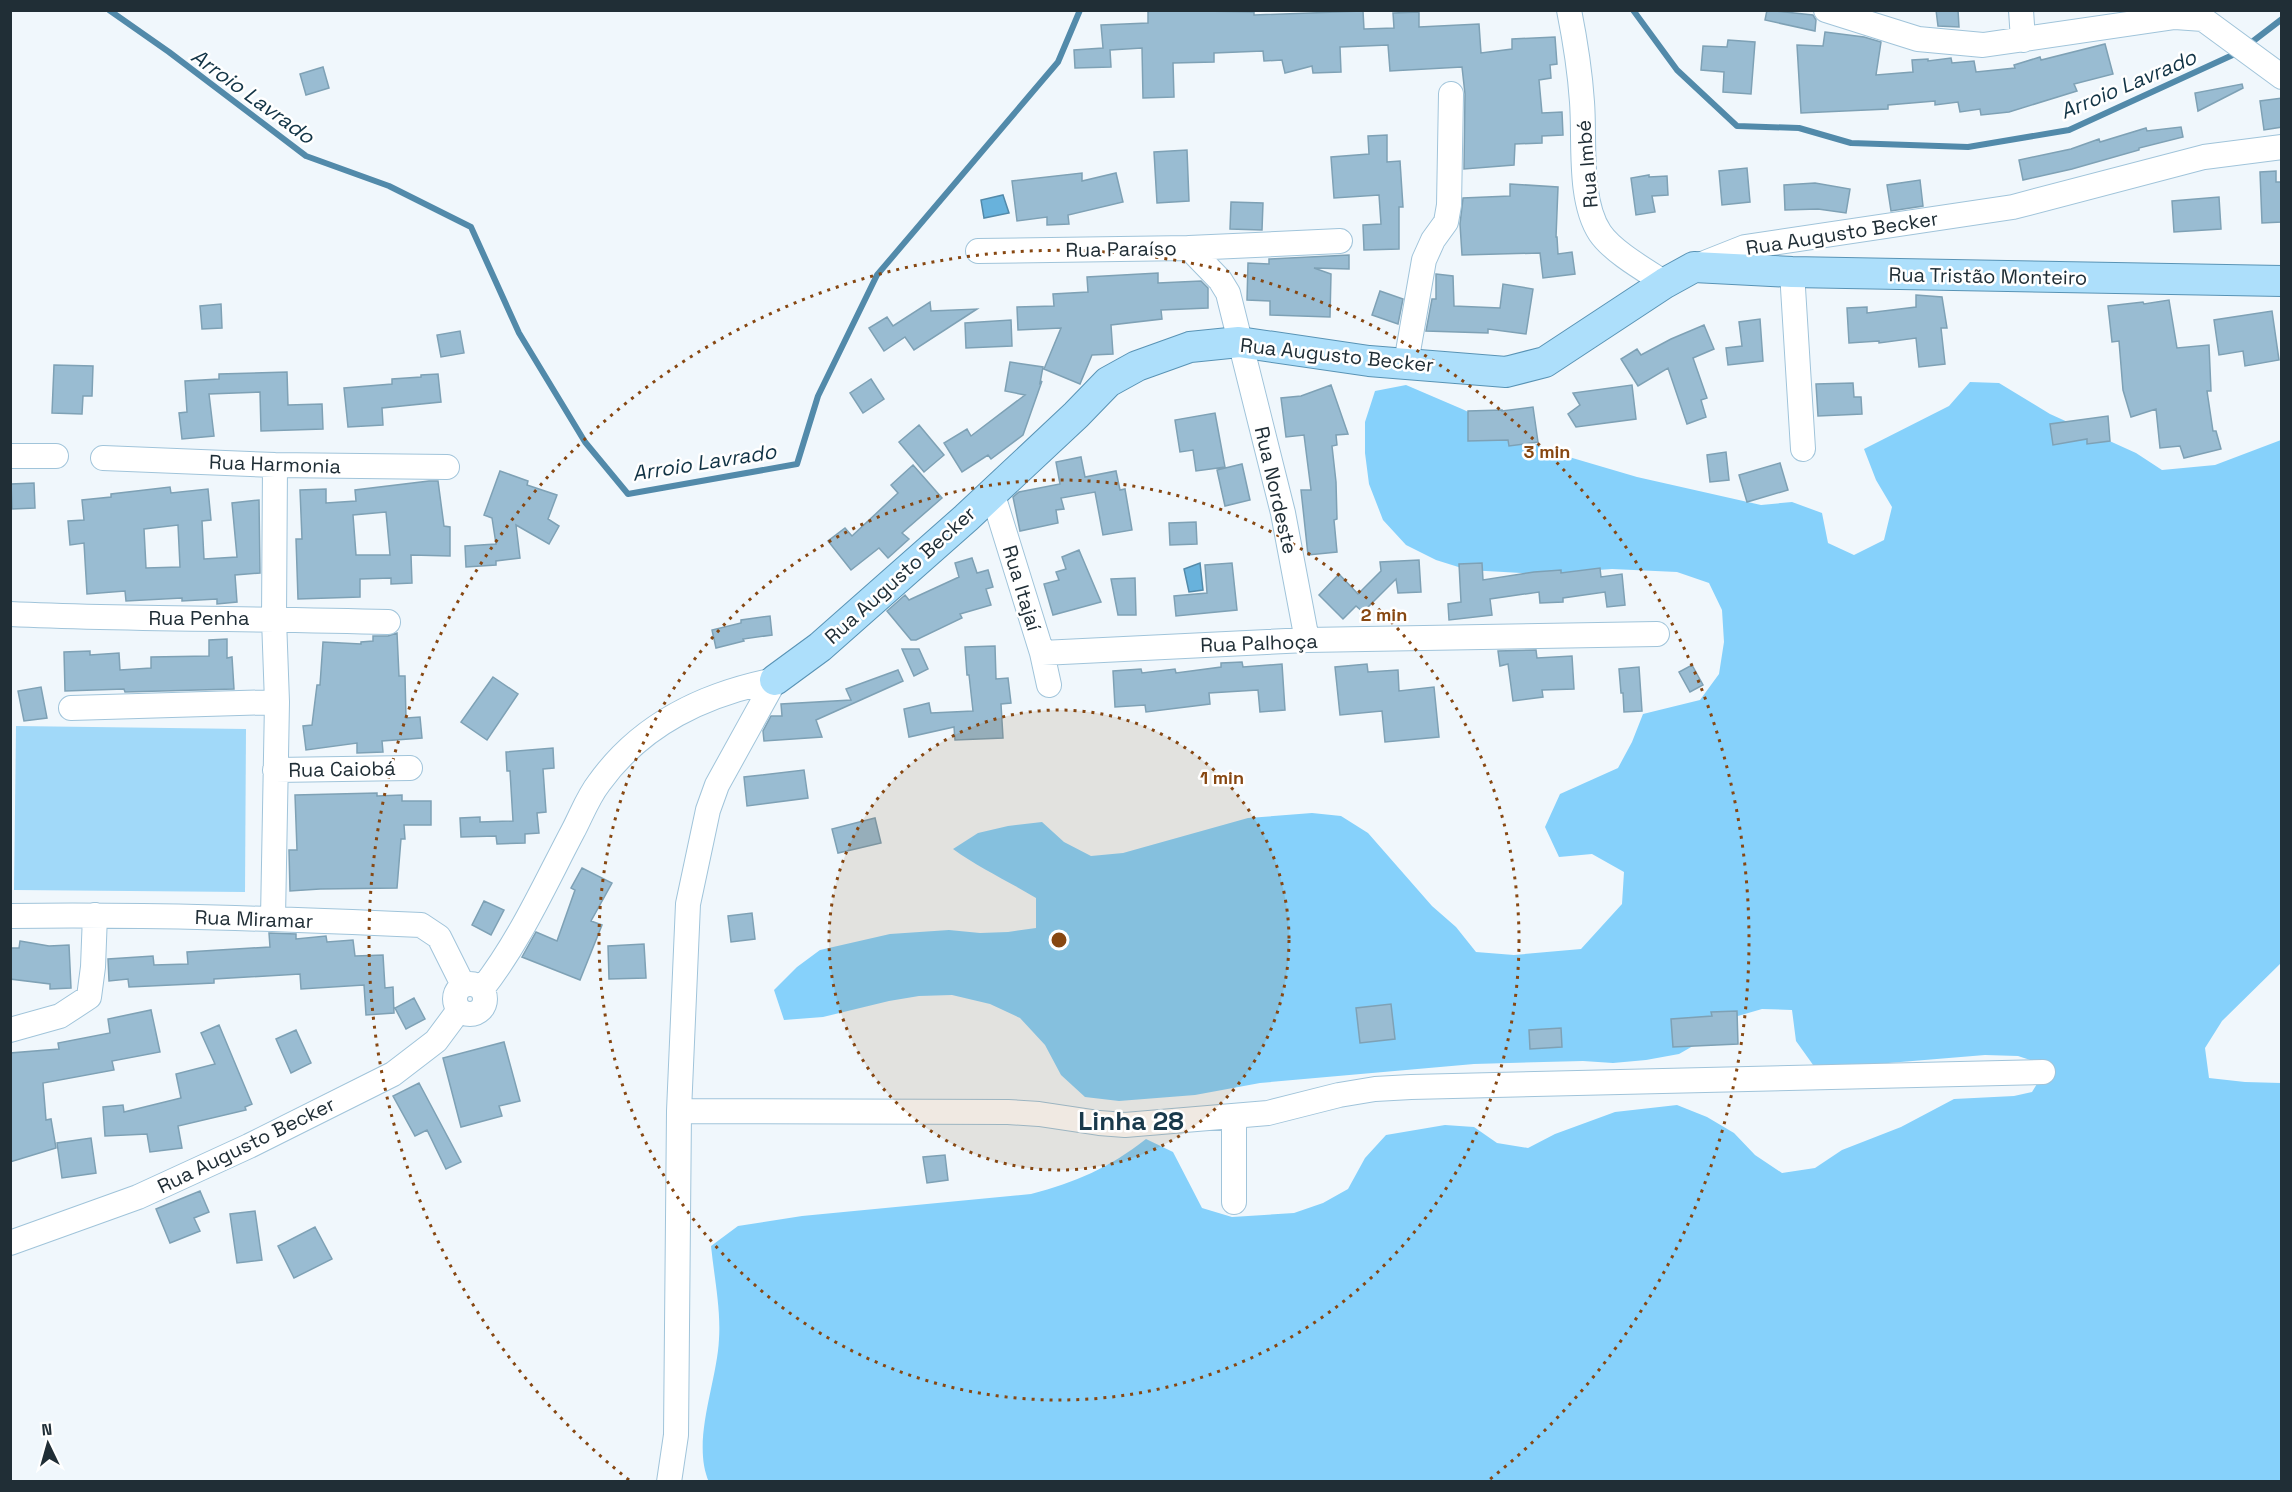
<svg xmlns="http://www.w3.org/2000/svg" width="2292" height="1492" font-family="'Space Grotesk',sans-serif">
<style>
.green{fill:#a1d9f9}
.forest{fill:#86d1fb}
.water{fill:#68b2dc;stroke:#528aaa;stroke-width:1.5}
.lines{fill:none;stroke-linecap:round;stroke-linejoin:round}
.stream{stroke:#528aaa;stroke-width:6}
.building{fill:#99bcd2;stroke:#7ea1b5;stroke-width:1.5;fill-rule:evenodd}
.minor-casing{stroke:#a0c4da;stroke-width:26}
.major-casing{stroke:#5893b5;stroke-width:32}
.minor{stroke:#fff;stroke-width:24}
.major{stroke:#addffb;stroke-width:30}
.ring{fill:none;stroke:#874711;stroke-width:3;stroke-dasharray:3 6}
.labels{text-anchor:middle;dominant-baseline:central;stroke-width:5;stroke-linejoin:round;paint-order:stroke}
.street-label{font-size:20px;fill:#202e36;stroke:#fff}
.water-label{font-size:21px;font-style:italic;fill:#113345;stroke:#fff}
.district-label{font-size:26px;font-weight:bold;fill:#19394b;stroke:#fff}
.centre{fill:#874711;stroke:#fff;stroke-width:3}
.ring-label{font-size:18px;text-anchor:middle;font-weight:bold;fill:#874711;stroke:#fff;stroke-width:5;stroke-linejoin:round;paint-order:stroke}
</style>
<rect width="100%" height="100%" fill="#f0f7fc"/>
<path class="green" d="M16,726L246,729L245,892L14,890Z"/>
<path class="forest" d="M1970,382L1999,383L2050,414L2136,453L2162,470L2215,465L2281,440V963L2222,1021L2205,1048L2209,1078L2245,1082L2281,1083V1481L709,1482C691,1441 717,1383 719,1339C721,1309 714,1276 711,1246L738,1226L802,1216L1031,1194C1076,1182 1109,1168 1146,1139L1173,1152L1202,1208L1232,1217L1294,1213L1323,1203L1348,1189L1365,1158L1386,1135L1445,1125L1474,1127L1497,1143L1528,1148L1555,1134L1615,1112L1677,1105L1707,1117L1734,1133L1755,1155L1782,1173L1815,1168L1842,1150L1901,1127L1954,1099L2014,1096L2032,1092L2048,1066L2018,1056L1985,1055L1816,1069L1796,1041L1792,1010L1762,1009L1731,1018L1707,1038L1679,1054L1646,1060L1613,1063L1583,1061L1474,1064L1260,1083L1195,1095L1119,1101L1085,1097L1061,1075L1045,1045L1020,1018L990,1004L952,995L919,996L889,1001L823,1017L784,1020L774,990L797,967L820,950L890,934L949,930L980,933L1008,932L1036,928V898C1008,881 979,868 953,849L978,833L1008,826L1042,822L1064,842L1091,856L1123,853L1248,818L1312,813L1341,816L1368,833L1432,906L1456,927L1476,952L1514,955L1581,949L1622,904L1624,872L1592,854L1559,857L1545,827L1560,794L1618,768L1632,742L1643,714L1700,700L1719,674L1724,642L1722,610L1709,583L1677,572L1612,569L1539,574L1468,570L1436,560L1406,545L1383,520L1369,484L1365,453V422L1375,391L1406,385L1462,409L1552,452L1637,477L1761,505L1792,502L1822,513L1828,543L1854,555L1884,540L1892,507L1876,480L1864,449L1949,406Z"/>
<path class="water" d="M1003,195L1009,213L984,218L981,200Z
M1200,563L1203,590L1189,592L1184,569Z"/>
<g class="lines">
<path class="stream" d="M109,10L169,52L306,156L389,186L471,227L519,333L585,442L628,494L797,464L818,396L877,275L1058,62L1080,10
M1633,10L1677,70L1737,126L1799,128L1851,143L1968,147L2069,130L2237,53
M2248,45L2282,19"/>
</g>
<path class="building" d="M1148,10L1254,12V15L1363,11L1364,29L1394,28L1393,13L1419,12V27L1479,24L1481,53L1512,49V39L1555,37L1557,64L1550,65L1551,78L1539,80L1542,113L1562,112L1563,135L1542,136V143L1515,144L1514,165L1464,169L1465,94L1462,67L1390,71L1388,45L1340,47L1341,72L1313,73L1312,66L1285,73L1282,60L1264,61L1263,51L1214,53V62L1173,63L1174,97L1143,98L1142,48L1110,50L1111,67L1075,68L1074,50L1103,48L1101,25L1148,23Z
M1767,10L1813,15L1816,20L1815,31L1765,20Z
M1936,10H1958L1959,27L1938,26Z
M1825,32L1864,37L1881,42L1876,75L1913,72L1912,60L1928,59V61L1951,58L1952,63L1974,61L1976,72L2015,68L2014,65L2040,57L2041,60L2105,44L2113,74L2074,84L2077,91L2009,112L1981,115L1980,109L1960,112L1958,102L1935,105V101L1888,105V109L1801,113L1797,45L1823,46Z
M1728,40L1755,42L1751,94L1723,92L1724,72L1701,70L1703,46L1727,47Z
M323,67L329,88L306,95L300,74Z
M2242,84L2243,88L2198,111L2195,93Z
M2282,98V127L2264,130L2260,101Z
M2181,127L2183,137L2139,148V150L2072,169L2023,180L2019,160L2071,149L2099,139L2100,142L2146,128L2147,131Z
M1387,135V162L1400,161L1403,207H1399V249L1364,250L1363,225L1381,224L1379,195L1334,198L1331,157L1369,154L1368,136Z
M1187,150L1189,201L1157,203L1154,152Z
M1747,168L1750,202L1722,205L1719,171Z
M2276,171V182H2282V222L2262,223L2260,172Z
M1082,173V181L1116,173L1123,202L1068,215L1069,224L1047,225V217L1017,221L1012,181Z
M1649,175V177L1667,176L1668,195L1652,196L1655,212L1636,215L1631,178Z
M1920,180L1923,206L1891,211L1887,185Z
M1815,183L1850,189L1846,213L1818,209L1785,210L1784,185Z
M1510,184L1558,187L1556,237H1557L1558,254L1572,252L1575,274L1543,278L1540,253L1462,255L1460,224L1463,198L1510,196Z
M2219,197L2221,229L2174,232L2172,201Z
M1231,202L1263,203L1262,230L1230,229Z
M1349,255V269L1314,268L1331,274L1330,317L1270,315V301L1247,300L1248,263L1269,264V259Z
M1158,273V283L1201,281L1208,288V308L1161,310L1162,319L1111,325L1113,354L1092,355L1080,384L1044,369L1061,328L1018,330L1017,307L1054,306L1053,294L1088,292L1087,277Z
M1436,274L1453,276L1454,306L1500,308L1503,284L1533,289L1526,334L1488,329V333L1426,331L1432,299H1436Z
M1380,291L1403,299L1398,324L1372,315Z
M1916,295L1942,297L1947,328H1941L1945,364L1919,367L1916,338L1879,343V341L1849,343L1847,308L1867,307V313L1916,307Z
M2169,300L2177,348L2209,345L2211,391H2207L2213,431H2216L2221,449L2184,458L2180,446L2160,448L2156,409L2131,417L2123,390L2119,341L2112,342L2108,306L2143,302L2144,304Z
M930,302L931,311L977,309L914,350L905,337L884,351L869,328L887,317L893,326Z
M221,304L222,328L202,329L200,306Z
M2272,311L2279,360L2245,366L2243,351L2219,355L2214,320Z
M1760,319L1763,361L1728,365L1726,348L1742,346L1739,322Z
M1011,320L1012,346L966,348L965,323Z
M1704,325L1714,349L1693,358L1707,398L1701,400L1706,417L1687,424L1668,368L1638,386L1621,359L1637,349L1641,355L1671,339Z
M460,331L464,353L441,357L437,335Z
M1010,362L1043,367L1040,383L1042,381L1023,435L991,459L988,455L962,472L944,443L967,429L971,436L1025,395L1005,391Z
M54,365L93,366L92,396H83L82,414L52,413Z
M287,372L288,405L322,404L323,429L261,431L260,392L209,394L214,436L182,439L179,413L187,412L185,381L219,379V374Z
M438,374L441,402L382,408L383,425L348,427L344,388L392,384V379L421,377V375Z
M871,379L884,399L863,413L850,393Z
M1853,383L1854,397H1861L1862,414L1818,416L1816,384Z
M1331,385L1348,434L1336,435L1337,445L1332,446L1336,482L1337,519L1334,520L1337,552L1308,555L1301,490H1311L1304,435L1286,437L1281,398L1301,396Z
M1632,385L1636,419L1576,427L1568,414L1580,405L1573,393Z
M1533,407L1538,442L1509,446L1508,440L1468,441V411L1502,410V411Z
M1215,413L1225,467L1196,471L1193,450L1180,452L1175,420Z
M2108,416L2110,441L2087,444V439L2053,445L2050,424Z
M919,425L944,455L924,472L899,442Z
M1726,452L1729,480L1710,482L1707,455Z
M1081,457L1085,477L1116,471L1120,490L1125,489L1132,530L1103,535L1095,492L1061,498L1064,509L1056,510L1058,523L1020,531L1013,497L1019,492L1060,484L1056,462Z
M1780,463L1788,490L1747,502L1739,475Z
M1242,464L1250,500L1225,506L1217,470Z
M913,465L942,498L902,533L909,539L888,558L879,548L851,570L828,541L845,528L852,536L898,493L891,485Z
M500,471L528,481L527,485L557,495L548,519L559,526L549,544L516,525L520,558L496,561V565L466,567L465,546L496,544L492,518L484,515Z
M429,481H438L444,526L450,527V556L411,555L412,583L391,584V578L360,579V597L298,599L296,539H302L300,490L326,489V503L356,501L355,490ZM386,512L390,555H356L353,515Z
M34,483L35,508L12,509L11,484Z
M170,487L171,493L208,489L211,520L202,521L204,559L237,557L232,503L259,500L260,573L235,575L237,602L217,604V599L182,601V598L126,601L125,591L87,594L84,543L70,545L68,521L84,520L82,500L111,497V494ZM178,525L180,567L146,568L144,529Z
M1196,522L1197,544L1170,545L1169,523Z
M1079,550L1101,602L1053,615L1044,584L1059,580L1056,572L1066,569L1062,557Z
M972,558L977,573L988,570L993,587L986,589L991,605L960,614L962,618L916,640H911L887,611L905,595L909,600L959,577L955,563Z
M1419,560L1421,592L1398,593L1396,579L1363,612L1356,606L1343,619L1319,595L1339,574L1358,594L1381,571L1380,562Z
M1232,563L1237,610L1176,616L1174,596L1207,593L1205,565Z
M1482,563L1483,580L1534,572L1561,570V573L1600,568L1601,577L1622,574L1625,605L1607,607L1605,592L1563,598V602L1540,603L1539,592L1490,599L1492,615L1449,620L1448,604L1461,602L1459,564Z
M1135,578L1136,615H1118L1111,579Z
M770,616L772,635L743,639L744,641L716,648L712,630L741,623V620Z
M397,633L399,676H405L406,718L420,717L422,738L382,741L383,752L357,753V743L306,750L303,726L312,725L317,685H320L323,642L361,644V642L373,641V636H388Z
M227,639V658L232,657L234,689L125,692L124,689L65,691L64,652L90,651V655L119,653L120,670L151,668V657L209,656V640Z
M995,646L996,679L1008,678L1011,703L1001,704L1003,738L955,740L954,727L909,737L904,709L929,703L931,713L973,711L969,675H967L965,647Z
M902,649H919L928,669L914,676Z
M1536,650L1537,658L1572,656L1574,689L1542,690L1543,697L1513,701L1508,664L1500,666L1498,651Z
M1242,662L1243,667L1282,664L1285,710L1260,712L1258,690L1209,693L1210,704L1146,712L1145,705L1115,707L1113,671L1141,669L1142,673L1175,669L1176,673L1221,667V663Z
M1367,664L1368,672L1398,670L1399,691L1434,687L1439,737L1385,742L1382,711L1340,715L1335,667Z
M1692,665L1703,685L1690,692L1679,672Z
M1639,667L1642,711L1624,712L1623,693H1621L1619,669Z
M898,670L903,681L816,720L822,737L764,741L763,731L771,716H782L781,704L851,700L846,689Z
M493,677L518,694L487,740L461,722Z
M41,687L47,718L24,721L18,691Z
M553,748L554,768L543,769L546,812L537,813L539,833L525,834V843L497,844L496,836L461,837L460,818L480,817V822L513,821L510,771H507L506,752Z
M804,770L808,798L747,806L744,777Z
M377,793V796L402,795V801H431V825H404L405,839H401L397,888L320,889L290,891L289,850H297L295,795Z
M875,818L881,843L838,853L832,829Z
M582,868L612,883L591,921L602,925L580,980L522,957L536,932L557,941L575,890L571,888Z
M484,901L504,910L491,935L472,925Z
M752,913L755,939L731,942L728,916Z
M269,933L296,934V939L326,936L327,942L353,940L355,956L383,955L385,988L393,987L394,1013L366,1015L364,985L301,989L300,974L214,979V983L129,987L128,979L109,981L108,959L153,956L154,965L188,964L187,952L270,947Z
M20,941L49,946L69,945L71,988L50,989V984L10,979V948H19Z
M644,944L646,978L609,979L608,946Z
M414,998L425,1019L406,1029L395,1008Z
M1391,1004L1395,1039L1360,1043L1356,1008Z
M151,1010L160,1052L112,1061L114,1070L43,1083L46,1120L51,1119L56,1148L10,1162V1053L59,1049L58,1043L110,1033L108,1019Z
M1737,1011L1738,1044L1673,1047L1671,1019L1712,1016L1711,1012Z
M219,1025L252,1104L245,1107L246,1110L178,1126L182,1148L150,1152L147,1134L105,1136L103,1107L123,1105L124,1112L181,1098L176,1074L215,1064L201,1033Z
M1561,1028L1562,1047L1530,1049L1529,1030Z
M296,1030L311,1063L291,1073L276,1039Z
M504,1042L520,1101L499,1106L502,1116L461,1127L443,1058Z
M419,1083L461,1162L446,1169L427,1130L415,1136L393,1096Z
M91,1138L96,1173L62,1178L57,1143Z
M945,1155L948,1180L927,1183L923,1157Z
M200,1191L209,1212L194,1218L200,1231L170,1243L156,1209Z
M255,1211L262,1260L237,1263L230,1214Z
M315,1227L332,1259L294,1278L278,1246Z"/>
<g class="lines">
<g class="minor-casing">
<path id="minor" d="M1569,10C1575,40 1580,72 1582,102C1585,140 1578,200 1600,233C1613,252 1645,270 1665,283
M1826,10L1918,39L1983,45L2175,17L2203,19L2282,77
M2021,10L2023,40
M1189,248L1340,241
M978,251L1189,248L1220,280L1228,293L1283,513L1307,640
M1697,266L1745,247L2013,207L2204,157L2282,147
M1792,272L1803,449
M1406,363L1424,260L1433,240L1446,222L1449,205L1451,94
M10,456H56
M103,458L275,465L447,467
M992,492L1042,653L1049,685
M10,614C136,620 262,618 388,622
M1042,653L1307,640L1657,634
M71,708L277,702
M275,770L410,768
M10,916C148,914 284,919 421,925L439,937L463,985
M273,918L277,702L274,619L275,465
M455 999a15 15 0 1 1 30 0a15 15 0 1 1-30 0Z
M482,989C519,942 545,884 573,831C581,816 588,797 599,783C642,723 705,694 775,680
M10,1030L60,1016L89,997L93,967L95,915
M679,1111L1008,1112L1039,1114L1099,1123L1125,1125L1268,1113L1339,1095L1375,1089L1411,1087L2043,1072
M1234,1202V1116
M10,1243L138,1197L249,1146L393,1074L436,1041L459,1010
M669,1482L676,1435L679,1111L688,904L708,810L717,785L775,680"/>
</g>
<g class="major-casing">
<path id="major" d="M775,680L820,647L966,518L1076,415L1108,382L1137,366L1190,347L1239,342L1369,361L1506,372L1545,362L1665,283L1694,267L1792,272L2282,281"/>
</g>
<use href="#minor" class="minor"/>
<use href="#major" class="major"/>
</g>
<circle cx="1059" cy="940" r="230" fill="#874711" fill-opacity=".12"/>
<g class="ring">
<circle cx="1059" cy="940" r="230"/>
<circle cx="1059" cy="940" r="460"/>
<path d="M629 1480A690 690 0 1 1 1489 1480"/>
</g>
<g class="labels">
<g class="street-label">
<text transform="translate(1587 164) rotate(-95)">Rua Imbé</text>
<text transform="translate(1842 233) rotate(-9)">Rua Augusto Becker</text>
<text transform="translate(1121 249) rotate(-1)">Rua Paraíso</text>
<text transform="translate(1988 276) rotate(1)">Rua Tristão Monteiro</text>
<text transform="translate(1337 355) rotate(6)">Rua Augusto Becker</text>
<text transform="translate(275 464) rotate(2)">Rua Harmonia</text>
<text transform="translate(1276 490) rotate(77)">Rua Nordeste</text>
<text transform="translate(900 575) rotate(-42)">Rua Augusto Becker</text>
<text transform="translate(1022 588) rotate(73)">Rua Itajaí</text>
<text x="199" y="618">Rua Penha</text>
<text transform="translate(1259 643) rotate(-2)">Rua Palhoça</text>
<text transform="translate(342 769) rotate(-1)">Rua Caiobá</text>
<text transform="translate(254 919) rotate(2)">Rua Miramar</text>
<text transform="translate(246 1145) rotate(-26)">Rua Augusto Becker</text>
</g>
<g class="water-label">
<text transform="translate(2128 84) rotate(-23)">Arroio Lavrado</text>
<text transform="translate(253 96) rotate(36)">Arroio Lavrado</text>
<text transform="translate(704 462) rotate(-9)">Arroio Lavrado</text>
</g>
<g class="district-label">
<text x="1131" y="1121">Linha 28</text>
</g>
</g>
<circle cx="1059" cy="940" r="9" class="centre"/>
<g class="ring-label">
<text x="1547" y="458">3 min</text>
<text x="1384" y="621">2 min</text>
<text x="1222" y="784">1 min</text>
</g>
<rect width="2292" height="1492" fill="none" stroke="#202e36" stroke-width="24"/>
<g transform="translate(48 1444) rotate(355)" stroke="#ffffff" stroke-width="4.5" paint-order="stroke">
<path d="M0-4.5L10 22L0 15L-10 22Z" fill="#202e36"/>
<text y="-9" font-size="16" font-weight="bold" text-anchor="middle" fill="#202e36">N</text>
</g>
</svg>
